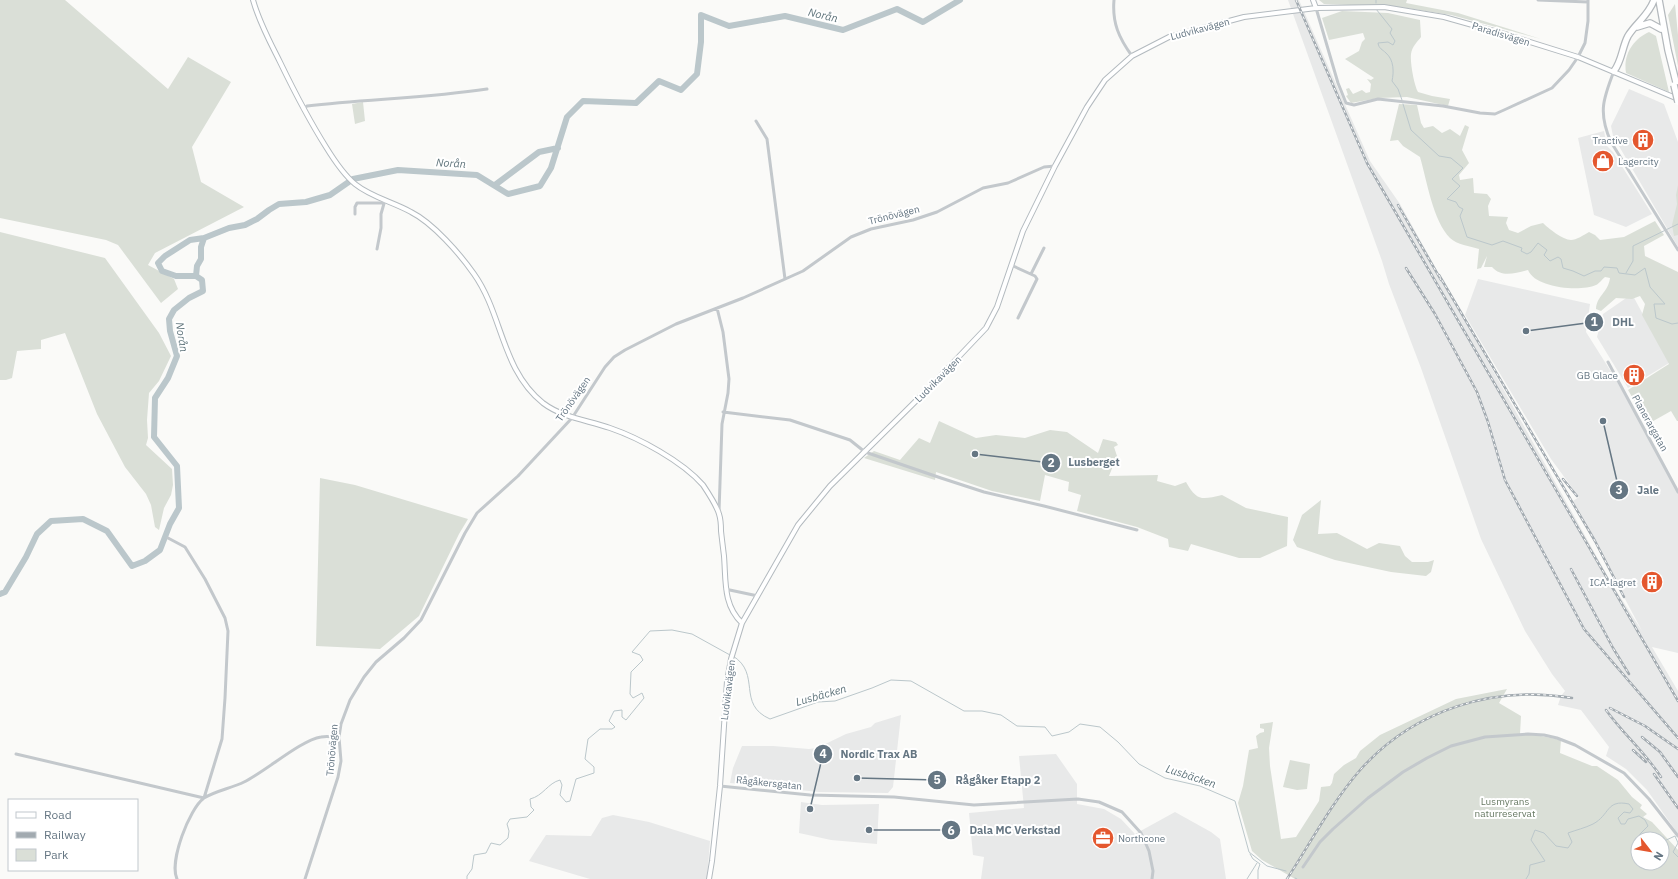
<svg xmlns="http://www.w3.org/2000/svg" width="1678" height="879" font-family="'IBM Plex Sans',sans-serif">
<style>
.built{fill:#e8e9e9}
.green{fill:#dadfd7;fill-rule:evenodd}
.lines{fill:none;stroke-linecap:round;stroke-linejoin:round}
.stream{stroke:#bbc7cb;stroke-width:1}
.river{stroke:#bbc7cb;stroke-width:6}
.secondary-casing{stroke:#b3babf;stroke-width:6}
.highway-casing{stroke:#b4b9bd;stroke-width:8}
.street{stroke:#c3c8cc;stroke-width:3}
.secondary{stroke:#fff;stroke-width:4}
.highway{stroke:#fff;stroke-width:5.5}
.rail-casing{stroke:#a2aab0;stroke-width:2.5}
.rail{stroke:#fff;stroke-width:1;stroke-dasharray:3;stroke-linecap:butt}
.highway-bridge-casing{stroke:#b4b9bd;stroke-width:8;stroke-linecap:butt}
.highway-bridge{stroke:#fff;stroke-width:5.5}
.labels{text-anchor:middle;dominant-baseline:central;stroke-width:4;stroke-linejoin:round;paint-order:stroke}
.street-label{font-size:10px;fill:#657683;stroke:#fff}
.poi-label{font-size:10px;fill:#657683;stroke:#fff;text-anchor:end}
.park-label{font-size:10px;fill:#687a64;stroke:#fff}
.water-label{font-size:11px;font-style:italic;fill:#60757c;stroke:#fff}
.leader{fill:none;stroke:#657683;stroke-width:1.5}
.callout-dot{fill:#657683;stroke:#fff;stroke-width:1.5}
.mark-label{font-size:12px;text-anchor:middle;font-weight:bold;fill:#fff}
.callout-label{font-size:11px;text-anchor:middle;font-weight:bold;fill:#657683;stroke:#fff;stroke-width:4;stroke-linejoin:round;paint-order:stroke}
</style>
<rect width="100%" height="100%" fill="#fafaf8"/>
<path class="built" d="M1288,0H1299L1370,161L1400,204L1612,584L1642,631L1573,501L1579,497L1551,459L1465,315L1478,279L1590,304L1586,332L1615,378L1678,492V653L1652,647L1678,691V834L1647,790L1626,769L1606,756L1609,747L1581,710L1558,705L1561,696L1565,691L1552,674L1525,631L1481,539L1421,368L1389,284L1382,261Z
M1629,89L1664,104L1678,142V247L1613,136L1611,126Z
M1604,131L1607,146L1613,152L1652,214L1626,227L1594,215L1578,138Z
M1632,294L1669,363L1628,388L1597,337L1603,314Z
M901,715L893,787L888,793L819,792L730,783L733,768L742,746H773L809,749L817,748L846,734L871,727L875,723Z
M1056,754L1077,784V804L1104,809L1121,819L1135,834L1175,812L1211,832L1220,839L1226,879H981L984,857L973,855L969,813L1024,808L1019,756Z
M801,802L822,805L879,804L877,844L831,840L799,833Z
M613,815L649,822L710,841L707,879H590L529,861L546,835L591,836L602,818Z"/>
<path class="green" d="M0,0H65L168,89L188,57L231,82L192,147L201,182L244,207L155,253L148,265L174,279L178,289L161,303L118,245L106,240L0,218Z
M1319,0H1407L1406,3L1458,13L1541,39L1451,15L1400,7L1324,4Z
M1675,4L1678,35V66L1668,15Z
M1342,11L1388,13L1420,20L1421,37C1417,42 1412,47 1411,54C1410,63 1414,85 1418,92L1432,96L1450,99L1448,106L1407,97L1379,98L1351,103L1346,96L1348,95L1346,89L1349,88L1353,94L1362,90L1366,93L1370,92L1371,84L1367,79L1371,80L1374,78L1345,59L1359,51L1362,42L1365,39L1363,33L1329,40L1322,18Z
M1649,32L1656,36L1669,92L1626,73C1623,55 1633,39 1649,32Z
M363,102L365,121L355,124L352,104Z
M1399,104L1417,105L1421,123L1424,128L1433,126L1442,133L1450,129L1460,136L1465,125L1469,127L1462,150L1469,163L1459,175L1460,180L1473,178L1474,193L1487,194L1491,199L1488,206L1489,216L1508,217L1506,223L1509,230L1518,233L1531,226L1543,223C1548,228 1563,240 1571,240C1576,240 1584,235 1589,232L1595,235L1600,240L1624,237L1655,221L1664,235L1644,246L1645,256L1678,272V421H1677L1671,411L1648,424L1628,390L1669,364L1642,315L1645,304L1640,296L1632,299L1616,298L1601,311L1596,309C1597,295 1608,293 1610,278L1605,277C1602,279 1599,284 1596,285C1580,292 1535,288 1528,270C1515,273 1502,278 1492,267H1484L1487,256L1481,268L1477,269L1479,249C1470,246 1457,245 1450,238C1433,221 1427,181 1420,157L1403,146L1398,140L1390,141Z
M1678,185V235L1674,236L1672,225L1677,204L1676,195Z
M0,232L105,258L159,333L171,356L159,381L149,393L147,420L148,438L146,445L172,469L173,485L171,495L164,508L159,530L155,527L151,505L146,494L125,467L97,414L65,333L41,340V349L17,351L12,378L6,380H0Z
M939,421L976,438L996,435L1025,438L1050,430L1067,432L1098,453L1103,439L1116,442L1118,445L1114,447L1117,456L1109,476L1158,475L1157,481L1175,486L1186,482C1197,501 1201,500 1222,495L1246,508L1288,517L1287,546L1260,558H1239L1191,544L1188,551L1169,547L1168,539L1137,527L1077,511L1081,495L1068,491L1069,482L1045,475L1040,501L992,491L936,472L935,480L864,458L874,451L900,460L919,438L930,443Z
M320,478L355,485L468,519L459,534L419,616L380,649L316,646Z
M1321,500L1318,534L1337,533L1367,549L1379,543L1400,546L1405,556L1412,562H1428L1434,560L1431,572L1426,576L1391,572L1335,560L1297,547L1293,540L1302,515Z
M1507,689L1499,703L1521,716L1520,734H1531L1561,740L1560,753L1592,766H1597L1618,780L1632,797L1642,805L1640,808L1647,814L1643,817L1652,822L1678,850V879H1295L1262,860L1252,851L1238,803L1243,786L1249,750L1258,748L1256,736L1260,733L1264,732V729L1260,728V724L1273,722L1269,748L1270,766L1281,839L1296,837L1319,801L1321,787L1330,786L1332,783L1334,774L1344,765L1356,758L1360,751L1380,735L1456,699ZM1638,839H1662V863H1638Z
M1290,760L1310,764L1307,789L1297,790L1283,787Z"/>
<g class="lines">
<path class="stream" d="M1376,3V0
M1376,9L1392,29L1390,33L1395,41L1393,45L1388,42L1378,43C1379,49 1382,49 1386,53C1394,60 1394,72 1392,81L1398,89L1402,100
M1403,104L1411,130L1439,156L1451,158L1463,168L1452,179L1460,186L1447,199L1456,202L1459,207L1463,209L1460,216L1467,237L1492,245L1503,241L1522,248L1521,251L1527,254L1531,252L1538,243L1547,250L1544,255L1550,261L1558,257L1561,259L1563,268L1573,271L1584,276L1595,271H1601L1604,267L1617,268L1619,273L1635,275L1645,268L1650,287L1665,304H1654L1656,318L1672,324L1678,323
M1626,273L1633,261V246L1678,224
M733,656C762,674 736,704 770,719L818,702L835,701L872,688L891,680L911,681L964,711H982L1001,715L1017,726L1045,727L1052,736L1069,732L1080,724L1100,727L1118,742L1139,764L1165,778L1200,786L1235,801L1249,852L1267,866L1286,871
M1662,842L1675,836L1678,843L1673,852L1678,857
M1250,854L1253,859L1260,864L1258,870V879
M1295,878L1297,879
M467,879V876L472,869L474,855L486,853L491,843L500,845L508,838L509,831L507,824L510,819L527,817L534,810L531,807L530,799C543,796 548,783 560,780L562,785L560,795L566,802L570,801L576,779L594,773V767L585,759L588,739L600,729H612L615,727L609,721L614,711L622,710V717L626,720L644,698L642,693L633,698L630,694L631,672L643,660L640,655L632,652L650,631L672,630L692,634L730,655
M1247,879L1257,863
M1526,879L1529,874L1530,865L1545,861L1531,840L1535,830L1544,833L1556,846L1568,848L1572,842L1568,833C1576,830 1585,828 1593,824C1610,815 1606,799 1629,804L1633,809L1630,813L1624,812L1618,818L1621,824H1625L1628,819L1639,816L1645,820L1648,826L1640,834L1636,843L1638,845"/>
<path class="river" d="M495,185L539,152L558,148
M196,276H176L162,271L158,263L165,256L190,240L204,238
M0,594L5,592L26,557L37,534L51,521L83,519L107,531L132,566L145,561L160,550L170,524L179,508L177,466L154,437L155,398L168,378L177,356L170,331L169,319L174,310L189,298L203,291L202,280L196,276L197,266L201,259V247L204,238L229,228L245,225L257,219L269,210L279,204L306,202L330,195L353,179L398,170L477,175L508,194L540,186L551,168L567,117L583,101L636,103L659,81L681,90L697,74L701,42V15L729,26L785,16L843,30L897,9L923,22L960,0"/>
<g class="secondary-casing">
<path id="secondary" d="M253,0C259,22 270,42 280,62C294,91 309,120 326,147C334,160 343,174 355,184C371,197 393,202 411,212C433,223 460,254 474,274C503,315 501,369 543,403C563,418 587,420 610,428C639,438 682,461 703,485C707,491 717,507 719,514C721,520 721,526 721,531C722,540 723,548 724,556C726,581 723,605 742,623
M1313,0L1316,8
M709,879L712,861L720,786L727,681L731,659L742,623L798,525L830,486L930,387L986,328L997,307L1023,231L1055,166L1087,107L1105,80L1132,56L1169,37L1244,17L1316,8L1384,7L1444,17L1508,35L1578,57L1678,99"/>
</g>
<g class="highway-casing">
<path id="highway" d="M1659,0L1668,50L1678,90
M1637,27L1650,23L1661,29
M1614,71C1622,61 1622,47 1628,36C1636,23 1649,15 1654,0"/>
</g>
<path class="street" d="M1114,0C1112,23 1119,38 1132,56
M1538,0L1588,2
M1316,8L1338,83L1346,103L1354,105L1378,99L1443,106L1480,113L1495,114L1504,110L1552,88L1569,70L1578,57L1585,43L1588,21V0
M1614,71C1603,99 1598,113 1611,142L1678,250
M303,109L307,106C367,99 428,98 487,89
M756,121L767,139L785,279
M355,214V207L357,203H383
M377,249L381,228V214L385,200
M1011,265L1035,276L1037,279L1018,318
M1031,274L1044,248
M717,308L723,332L729,379L728,393L722,424L719,512
M1608,362L1678,492
M723,412L790,420L850,440L865,452L941,478L984,492L1044,506L1137,530
M725,589L758,596
M16,754L204,798L222,739L225,698L228,631L225,618L205,579L185,547L168,538
M720,786L810,795L894,797L974,805L1078,799L1099,802L1122,812L1141,833L1149,851L1153,871L1152,879
M1303,867L1320,842L1333,829L1368,798L1403,772L1427,758L1451,746L1485,737L1528,734L1544,735L1557,738L1575,745L1624,773L1649,799L1678,836
M177,879C169,862 189,809 204,798C215,791 232,788 244,782C265,772 301,740 321,737C326,736 333,737 339,737
M305,879L338,777L341,761L339,737L341,724L350,700L364,677L376,662L404,638L421,620L465,533L477,513L518,476L572,418L605,367L614,357L625,350L676,324L743,298L803,271L851,237L871,229L913,220L937,212L983,188L1008,183L1044,167L1055,166"/>
<use href="#secondary" class="secondary"/>
<use href="#highway" class="highway"/>
<g class="rail-casing">
<path id="rail" d="M1296,0L1367,163L1678,701
M1398,205L1441,280
M1406,268L1435,314L1477,392L1488,422L1505,480L1584,629L1678,738
M1439,275L1595,541L1624,597
M1563,479L1577,496
M1571,569L1613,648L1629,674
M1610,708L1645,726L1678,749
M1606,710C1623,734 1645,752 1661,777
M1642,737L1660,752L1678,777
M1633,750L1646,762
M1654,774L1678,808
M1287,879C1311,842 1332,802 1361,769C1415,709 1495,685 1572,698"/>
</g>
<use href="#rail" class="rail"/>
<g class="highway-bridge-casing">
<path id="highway-bridge" d="M1674,85L1678,102"/>
</g>
<use href="#highway-bridge" class="highway-bridge"/>
</g>
<defs>
<g id="building-disc" transform="scale(1.15)"><circle r="9.5" fill="#e4572e" stroke="#fff"/><path d="M-4-6H4V6H1V3H-1V6H-4ZM-2.5-4.3h1.7v1.8h-1.7ZM.8-4.3h1.7v1.8H.8ZM-2.5-1h1.7V.8h-1.7ZM.8-1h1.7V.8H.8Z" fill="#fff"/></g>
<g id="shop-disc" transform="scale(1.15)"><circle r="9.5" fill="#e4572e" stroke="#fff"/><path d="M-5-2.5h2.3a2.7 3.5 0 0 1 5.4 0H5L5.5 6h-11ZM-1.5-2.5h3a1.5 2.3 0 0 0-3 0Z" fill="#fff"/></g>
<g id="office-disc" transform="scale(1.15)"><circle r="9.5" fill="#e4572e" stroke="#fff"/><path d="M-6-3h4V-5.5h4V-3h4V5H-6ZM-1-4.5V-3h2v-1.5ZM-6 0V1H6V0Z" fill="#fff"/></g>
</defs>
<g fill-rule="evenodd">
<use href="#building-disc" x="1643" y="140"/>
<use href="#shop-disc" x="1603" y="161"/>
<use href="#building-disc" x="1634" y="375"/>
<use href="#building-disc" x="1652" y="582"/>
<use href="#office-disc" x="1103" y="838"/>
</g>
<g class="labels">
<g class="street-label">
<text transform="translate(1200 29) rotate(-15)">Ludvikavägen</text>
<text transform="translate(1501 34) rotate(17)">Paradisvägen</text>
<text transform="translate(894 215) rotate(-14)">Trönövägen</text>
<text transform="translate(938 379) rotate(-45)">Ludvikavägen</text>
<text transform="translate(573 399) rotate(-55)">Trönövägen</text>
<text transform="translate(1650 423) rotate(61)">Planerargatan</text>
<text transform="translate(728 690) rotate(-83)">Ludvikavägen</text>
<text transform="translate(332 750) rotate(-85)">Trönövägen</text>
<text transform="translate(769 783) rotate(6)">Rågåkersgatan</text>
</g>
<g class="poi-label">
<text x="1628" y="140">Tractive</text>
<text x="1618" y="161" text-anchor="start">Lagercity</text>
<text x="1618" y="375">GB Glace</text>
<text x="1636" y="582">ICA-lagret</text>
<text x="1118" y="838" text-anchor="start">Northcone</text>
</g>
<g class="park-label">
<text x="1505" y="801">Lusmyrans<tspan x="1505" dy="12">naturreservat</tspan></text>
</g>
<g class="water-label">
<text transform="translate(823 15) rotate(13)">Norån</text>
<text transform="translate(451 163) rotate(3)">Norån</text>
<text transform="translate(182 337) rotate(81)">Norån</text>
<text transform="translate(821 695) rotate(-16)">Lusbäcken</text>
<text transform="translate(1191 776) rotate(18)">Lusbäcken</text>
</g>
</g>
<path class="leader" d="M1526 331L1594 322M975 454L1051 463M1603 421L1619 490M810 809L823 754M857 778L937 780M869 830L951 830"/>
<g class="callout-dot">
<circle cx="1526" cy="331" r="4"/>
<circle cx="975" cy="454" r="4"/>
<circle cx="1603" cy="421" r="4"/>
<circle cx="810" cy="809" r="4"/>
<circle cx="857" cy="778" r="4"/>
<circle cx="869" cy="830" r="4"/>
<circle cx="1594" cy="322" r="10"/>
<circle cx="1051" cy="463" r="10"/>
<circle cx="1619" cy="490" r="10"/>
<circle cx="823" cy="754" r="10"/>
<circle cx="937" cy="780" r="10"/>
<circle cx="951" cy="830" r="10"/>
</g>
<g class="mark-label">
<text x="1594" y="326">1</text>
<text x="1051" y="467">2</text>
<text x="1619" y="494">3</text>
<text x="823" y="758">4</text>
<text x="937" y="784">5</text>
<text x="951" y="835">6</text>
</g>
<g class="callout-label">
<text x="1623" y="326">DHL</text>
<text x="1094" y="466">Lusberget</text>
<text x="1648" y="494">Jale</text>
<text x="879" y="758">Nordic Trax AB</text>
<text x="998" y="784">Rågåker Etapp 2</text>
<text x="1015" y="834">Dala MC Verkstad</text>
</g>
<rect x="8" y="799" width="130" height="72" fill="#ffffff" stroke="#c1c8cd"/>
<rect x="16" y="812" width="20" height="6" fill="#ffffff" stroke="#c1c8cd"/>
<text x="44" y="819" font-size="12" fill="#657683">Road</text>
<rect x="16" y="832" width="20" height="6" fill="#a2aab0" stroke="#c1c8cd"/>
<text x="44" y="839" font-size="12" fill="#657683">Railway</text>
<rect x="16" y="849" width="20" height="12" fill="#dadfd7" stroke="#c1c8cd"/>
<text x="44" y="859" font-size="12" fill="#657683">Park</text>
<g transform="translate(1650 851) rotate(121)"><circle r="19" fill="#ffffff" stroke="#c1c8cd"/>
<path d="M0-3L7 15L0 10L-7 15Z" fill="#e4572e"/>
<text y="-6" font-size="11" font-weight="bold" text-anchor="middle" fill="#657683">N</text>
</g>
</svg>
